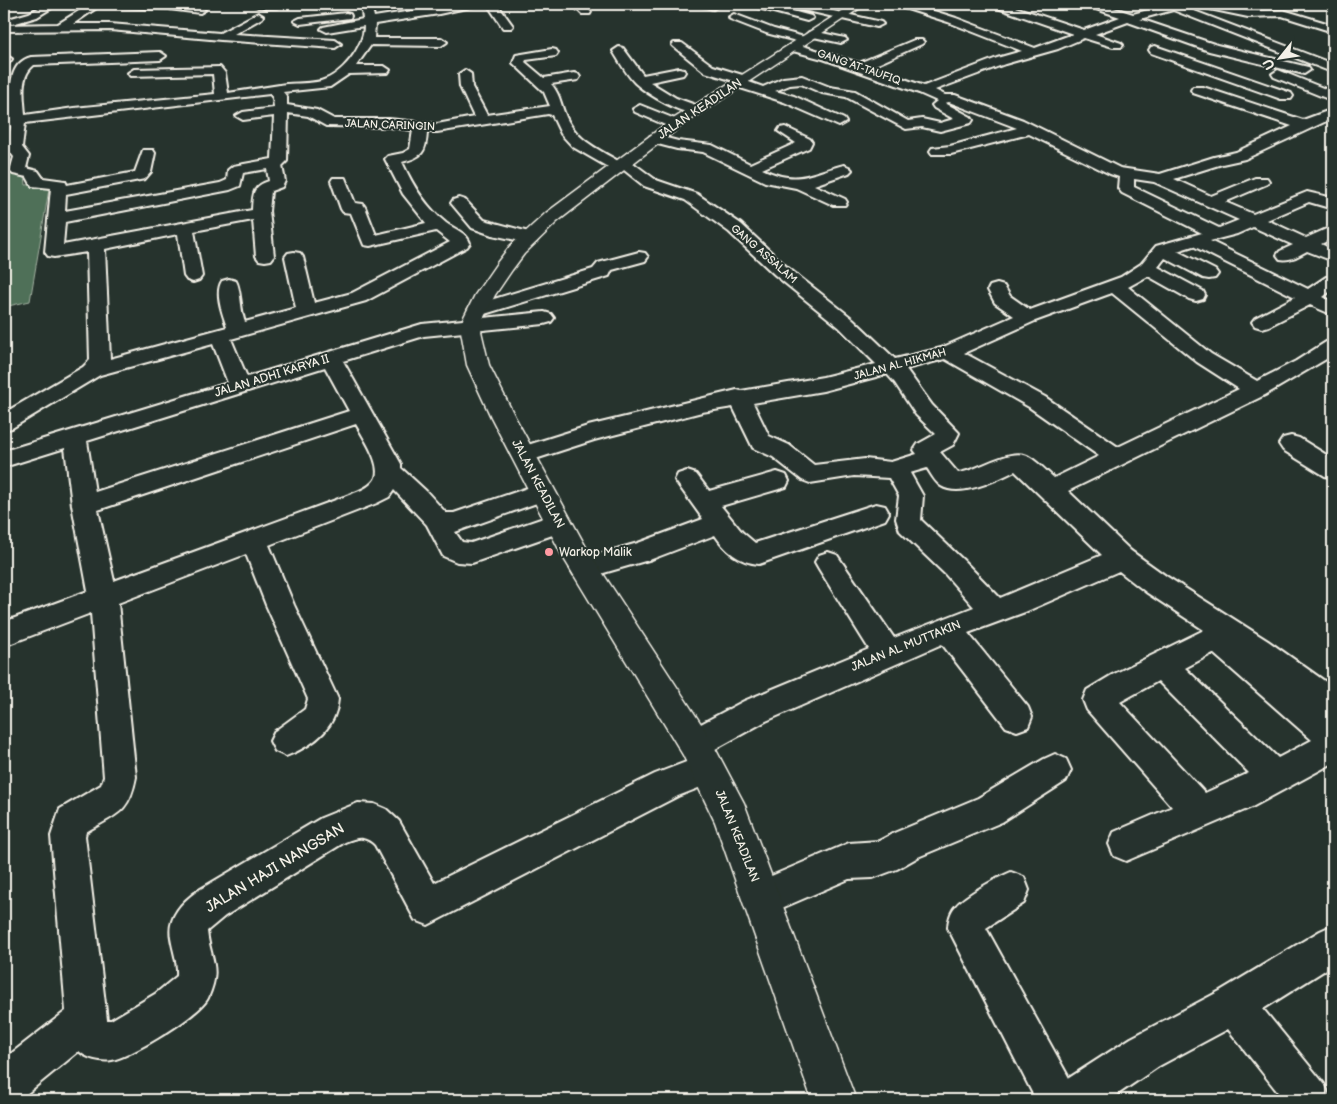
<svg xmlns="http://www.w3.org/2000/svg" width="1337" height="1104" font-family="'Balsamiq Sans',sans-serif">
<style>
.green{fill:#507059;stroke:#a2b0a0}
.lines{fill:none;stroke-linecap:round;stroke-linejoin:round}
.stream{stroke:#9eabab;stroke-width:2.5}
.minor-casing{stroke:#f4f1e8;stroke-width:4}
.major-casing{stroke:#f4f1e8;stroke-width:3}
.minor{fill:#26332d;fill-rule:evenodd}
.major{fill:#26332d;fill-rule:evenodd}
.poi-dot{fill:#ff9aa2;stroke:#26332d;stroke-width:2}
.labels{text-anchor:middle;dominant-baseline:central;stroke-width:4;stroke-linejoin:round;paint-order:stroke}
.far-street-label{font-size:11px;fill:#f4f1e8;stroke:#26332d}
.street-label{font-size:12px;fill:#f4f1e8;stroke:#26332d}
.poi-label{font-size:12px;fill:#f4f1e8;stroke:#26332d;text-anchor:start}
.near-street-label{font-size:15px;fill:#f4f1e8;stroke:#26332d}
</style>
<rect width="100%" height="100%" fill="#26332d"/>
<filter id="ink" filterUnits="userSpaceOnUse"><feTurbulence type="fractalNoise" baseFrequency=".02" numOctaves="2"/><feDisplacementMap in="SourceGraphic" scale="10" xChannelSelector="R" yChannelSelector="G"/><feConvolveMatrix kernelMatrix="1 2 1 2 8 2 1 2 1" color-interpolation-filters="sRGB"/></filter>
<g filter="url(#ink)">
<path class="green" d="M9,173L25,175L26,185L50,183L30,301L4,307V175Z"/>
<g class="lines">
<path class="stream" d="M27,15L40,4"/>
<g class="minor-casing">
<path id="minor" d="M46,4H58L37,17L12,24L6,21L8,19L29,13Z
M90,4H102L73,24H110L220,33L258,13L263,16L262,18L234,34L335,40L341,44L335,48L221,40L110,30L4,31V25L58,24Z
M112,4C129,4 195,0 205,10L200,13L169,9L117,7Z
M253,4H288C282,9 258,10 253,4Z
M361,4H371L374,17L457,4H476L475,6L439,14L375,24L374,38H441L447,42L441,46L371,45L356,66H384L390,70L388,73L349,74L330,87L283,92L287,97V105L317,110L334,119H389L437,124L474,117L460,87L459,74L465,70L471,74L472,87L487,115L550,106L544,92L513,63L516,55L552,49L556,50L558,53L556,56L526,60L525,62L544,78L574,73L578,74L580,77L578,80L551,84C559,93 560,101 564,112C573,138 596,148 618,161L624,158L629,160L656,180L697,194L741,224L787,267L853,319L895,359L941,348L1014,316L995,303L988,290L990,286L997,284L1004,286L1010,296L1030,310L1121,277L1141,264L1156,246L1202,233L1122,193L1118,188L1119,177L1110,174L1029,134L951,154H932L930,151L932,148L950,146L1017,128L949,102L945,103L971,117L973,120L971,123L940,131L922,127L906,129L846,97L822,93L801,84L790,85L775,91L794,96L844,119L846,122L839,126L784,102L734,86L733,83L734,81L705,72L674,47L672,45L674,43H682L713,66L749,77L750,80L749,82L763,87L783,78L802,76L830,87L855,91L908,121L922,119L940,123L954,119L934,108L932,105L937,101L919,93L823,59L789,50L787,47L793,43L859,63L914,40H922L924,42L922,44L871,67L924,86L997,58L1022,51L948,22L904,8L903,6L904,4H912L956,18L1035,48L1073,34L992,6L991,4H1006L1084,30L1120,17L1087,6L1086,4H1101L1133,14L1163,6L1161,4H1190L1184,7L1333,64V72L1329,71L1173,10L1140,19L1217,45L1308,67L1310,70L1304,74L1209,51L1128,22L1095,34L1121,43L1123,45L1121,47H1113L1084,38L1058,49L1005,64L935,90L945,95H955L1023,120L1120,168L1160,174L1214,157L1236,152L1292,126L1193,93L1191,90L1193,87H1203L1303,120L1333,109V118L1245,159L1222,164L1174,179L1211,196L1255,178H1267L1269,181L1267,184L1225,202L1253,214L1307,192L1333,198V209L1309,202L1267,220L1306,238L1333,226V238L1321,244L1333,250V261L1307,251C1298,256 1290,261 1280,259L1277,255L1280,251L1293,245L1253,227L1237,234L1210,241L1308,289L1326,277L1333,276V289L1323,297L1333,302V315L1310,305L1269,326L1262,328L1255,326L1252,322L1255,318L1295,297L1193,246L1177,251L1215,270L1218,274L1215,278L1209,279L1203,278L1165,258L1158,267L1203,291L1205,295L1203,299L1196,301L1189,299L1148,276L1128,287L1211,354L1257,381L1296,361L1326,342L1333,340V355L1265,395L1068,491L1131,551L1166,576L1268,641L1333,687V763L1252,807L1126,861L1114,856L1109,844L1114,832L1172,807L1087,710L1083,700L1087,690L1112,675L1204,630L1146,592L1119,571L1025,612L968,633L1028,707L1032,717L1028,727L1017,731L1006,727L942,644L766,721L708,753L719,758L724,769L719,780L678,796L428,925L415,920L375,845C364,835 358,837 345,842L225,916L207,931C210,960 222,967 208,998C200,1015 130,1057 112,1060C101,1062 86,1058 79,1051L19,1100H4V1059L66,1011L51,836L60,809L101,785L104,777L91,613L4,646V622L88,591L72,505L65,448L4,467V451L228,383L213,344L100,375L12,428L4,430V413L83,367L90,360L87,252L54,257L48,256L45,252L51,188L32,186L27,177L13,174L10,171L14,157L7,148L11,126L4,127V119L11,118C11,98 5,64 31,57L160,52L166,56L160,60L34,65C19,77 24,97 25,115L74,108L215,94L213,74L130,76L128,73L134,69L220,67L225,73L228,93C247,90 267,87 286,84C297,83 310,84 321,81C342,75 364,47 364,26L327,32L321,29L323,27L363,19ZM270,94L273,98L274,108L243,112L236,116L243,120L274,116L272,159L233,166L228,170L227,180L220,183L65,211L66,194L145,179L151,172L155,153L153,150H143L135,172L67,185L65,181L43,178L38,171L26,168L29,156L22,147L25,123ZM288,113L308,116L326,126L389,127L413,130L410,149L403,153L388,156L385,159L403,194L426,223L376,235L365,207L363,204L355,203L345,178H333L331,181L341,209L343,212L351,213L364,245L370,246L436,231L450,242L352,293L314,303L303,257L300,253L294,252L288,253L285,257L296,308L245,322C240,310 241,289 236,281L229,279L222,281C214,293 223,315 227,327L110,359L105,249L178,234L184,276L187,280L193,282L199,280L202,276L194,231L253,220L256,256L259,260L265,261L271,260L274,256L269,211L271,191L282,187L285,181L282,166L287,161ZM548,114L552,115L561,134L573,147L613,170H624L644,186L685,200L729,232L775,275L839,327L876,364L823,377L741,391L737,390L588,426L515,449L511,455L515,461L523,463L594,440L702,412L733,407L753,448L773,457L802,480L810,483L854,476L889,478L899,496L896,519L900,531L945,574L974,607L894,638L837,555L828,552L819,555L815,562L819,569L869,649L744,701L684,733L679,744L684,755L694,759L655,774L434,883L399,821L386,809L374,804L358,803L321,818L199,890C183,901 167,917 171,938C173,951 178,962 177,976L155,994L111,1020H107L85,836L86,832C116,814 129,814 136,777L118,603L246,554L266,605L308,699L305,709L275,731L270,741L275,751L286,756C312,746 336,729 338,699L294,605L269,545L377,503L389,497L394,490L427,525L443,556L457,562L472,563L567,530L571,523L567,516L558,513L471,543L462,542L455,532L551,498L554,492L551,486L542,483L454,513H446L426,491L401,468V464L343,361L424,336L544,324L551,322L554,318L551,314L544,312L422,324L247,377L231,339L366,301L467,247L470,243C467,233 454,229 446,223C426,207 413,186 402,162C422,157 426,153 427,132H437ZM267,169L269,181C253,186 253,193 252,210L63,245L65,222L230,190L240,186L243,173ZM1134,179L1154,182L1239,220L1219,228L1134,187ZM1112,293L1197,362L1239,389L1118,447L1045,397L964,353L1035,321ZM945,359L1029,407L1099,456L1054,478C1046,471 1038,462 1029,457C1012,446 978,471 958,473L940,452L953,445L959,433L932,405L906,369ZM325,367L349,411L95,492L87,441ZM887,374L895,383L916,415L936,434L918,444L914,450L917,454L891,462L865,459L814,465L789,445L769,436L753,403L823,391ZM356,424C363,437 386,469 373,482C366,490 354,493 344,497L114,581L98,510ZM927,468C931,474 935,482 941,486C960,498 997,480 1015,471L1102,555L1000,598L963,560L921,520L923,496L910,473ZM1213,653L1312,740L1278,758L1185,668ZM1158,681L1249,773L1205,793L1120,702Z
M487,4H497L513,26L511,28H503Z
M572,4H583L591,12L590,14H582Z
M701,4H717L718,6L713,9L702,6Z
M750,4H766L811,16L813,18L807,21L751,6Z
M785,4H803L881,22L883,24L877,27L786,6Z
M1200,4H1214L1248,11L1283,10L1333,25V32L1282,16L1248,17L1200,7Z
M346,13L350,14L351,16L350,18L300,24L294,21L300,18Z
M734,14L774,29L808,38L810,40L804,43L766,33L730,19L729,17Z
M813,31L845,38L847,40L841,43L809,36L807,34L809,32Z
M1155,46L1291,93L1293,96L1291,99H1281L1151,53L1149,50L1151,47Z
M619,47L623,48L643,75L679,68L683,69L685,72L683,75L650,82L676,98L701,107L703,110L701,113C684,117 647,94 635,83C627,75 619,61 613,51Z
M4,54L12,59L8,64L4,65Z
M1278,70L1333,92V101L1274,77L1272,74Z
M640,105L680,121L682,124L675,128L670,127L635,112L633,109Z
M785,127L810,139L812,142L809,148L762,169C799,186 808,174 844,165L849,167L852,170L849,173L814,185L845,199L847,202L845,205H833L796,188L765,182L703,152L677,149L650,142L648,139L650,136L655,135L678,141L712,145L750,164L796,143L778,131L780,128Z
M459,198L465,200L484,220L536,234L539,238L536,242L530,243L492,235L472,228L451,203L453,200Z
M639,252L645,253L648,257L645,261L612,270L609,276L478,316L471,314L468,310L471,306L593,269L598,263Z
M1291,436L1299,438L1333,459V478L1325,476L1283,450L1279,444L1283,438Z
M687,471L696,474L709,491L777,472L786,475L789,481L786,487L721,506L742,532L755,543L876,504L885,506L889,513L885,520L759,564C738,562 726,551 715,535L652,559L583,579L574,575L570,568L574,561L638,543L703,519L675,480L678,474Z
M1055,754L1066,759L1071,770L1066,781L1002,822L918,857L897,869L873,878L849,879L761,917L748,912L743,899L748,886L849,843L879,841L894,833L978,798L1044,759Z
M1011,872L1024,877L1029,890L1024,903L986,928L1069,1078L1131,1038L1220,991L1320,931L1333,925V965L1263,1009L1325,1085L1331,1100H1284L1228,1029L1159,1066L1109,1100H1036L948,928C948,921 951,911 956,906C965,895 997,878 1011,872Z"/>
</g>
<g class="major-casing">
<path id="major" d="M853,4H866L680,127L558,221L524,254L512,270L495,295L483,319L481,331L489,365L515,417L587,549L707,733L744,803L856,1100H812L715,822L683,755L563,557L491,417L467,365L461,331L463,319L475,295L497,263L510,246L546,213L670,121Z"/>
</g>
<use href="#minor" class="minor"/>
<use href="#major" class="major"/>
</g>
</g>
<circle class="poi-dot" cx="549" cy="552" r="5"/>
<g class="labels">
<g class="far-street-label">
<text transform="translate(859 67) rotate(19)">GANG AT-TAUFIQ</text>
<text transform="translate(390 125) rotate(2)">JALAN CARINGIN</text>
<text transform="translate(764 254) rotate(41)">GANG ASSALAM</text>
<text transform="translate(900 364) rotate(-15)">JALAN AL HIKMAH</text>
</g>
<g class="street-label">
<text transform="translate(700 109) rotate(-34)">JALAN KEADILAN</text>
<text transform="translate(272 376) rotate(-17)">JALAN ADHI KARYA II</text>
<text transform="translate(538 484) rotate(62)">JALAN KEADILAN</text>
<text transform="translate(906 646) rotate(-22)">JALAN AL MUTTAKIN</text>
<text transform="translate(737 836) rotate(68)">JALAN KEADILAN</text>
</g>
<g class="poi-label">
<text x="559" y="552">Warkop Malik</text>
</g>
<g class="near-street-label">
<text transform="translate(275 868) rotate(-31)">JALAN HAJI NANGSAN</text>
</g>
</g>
<rect width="1337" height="1104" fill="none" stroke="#26332d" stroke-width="20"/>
<rect x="10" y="10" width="1317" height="1084" fill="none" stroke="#f4f1e8" stroke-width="2" filter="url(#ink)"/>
<g transform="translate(1280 58) rotate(240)" stroke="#26332d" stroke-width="4" paint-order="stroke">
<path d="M0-4L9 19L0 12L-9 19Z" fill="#f4f1e8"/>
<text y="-8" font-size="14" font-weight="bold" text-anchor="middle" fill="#f4f1e8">U</text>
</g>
</svg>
